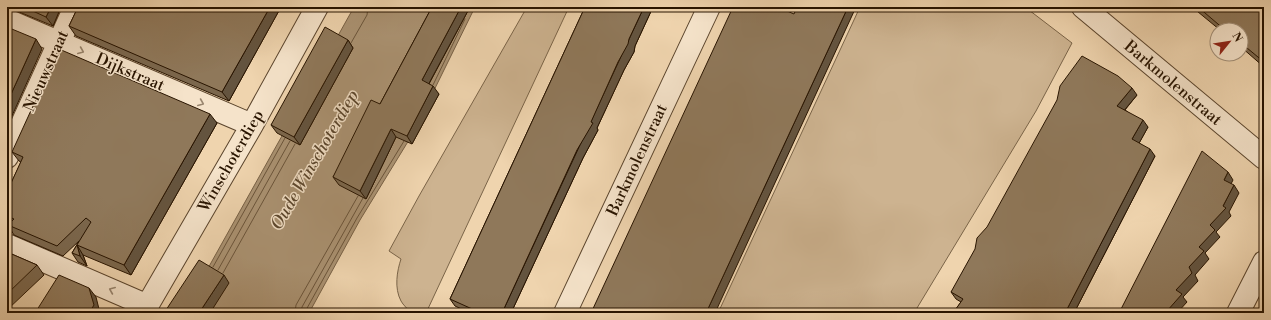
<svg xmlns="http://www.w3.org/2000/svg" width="1271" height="320" font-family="'Libre Bodoni',serif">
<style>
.green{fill:#cdb390;stroke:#7a6448}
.water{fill:#ab9373;stroke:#776045}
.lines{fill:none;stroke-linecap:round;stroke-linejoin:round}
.shore{stroke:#6a543a;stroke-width:1}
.street-casing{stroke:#5a442c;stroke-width:24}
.street{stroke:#f5e3ca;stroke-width:22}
.wall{fill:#7b674d;stroke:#281400}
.shaded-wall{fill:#64543f;stroke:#281400}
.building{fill:#8f785a;stroke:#281400}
.oneway{stroke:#99866f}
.labels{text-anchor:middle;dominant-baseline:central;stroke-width:3;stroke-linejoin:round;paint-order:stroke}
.street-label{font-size:16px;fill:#281400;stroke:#f5e3ca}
.water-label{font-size:17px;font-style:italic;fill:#5c472e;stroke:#f5e3ca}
</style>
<rect width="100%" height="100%" fill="#efd4ae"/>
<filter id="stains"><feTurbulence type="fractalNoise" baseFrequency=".005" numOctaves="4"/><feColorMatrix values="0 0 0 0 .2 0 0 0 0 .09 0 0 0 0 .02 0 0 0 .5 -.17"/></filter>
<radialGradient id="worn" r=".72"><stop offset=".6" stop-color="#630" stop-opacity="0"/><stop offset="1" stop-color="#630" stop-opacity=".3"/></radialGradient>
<path class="green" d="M527,7H569L426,313H411C408,309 403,305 401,301C394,288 397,271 401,259L389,251L419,196Z
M860,7H990L991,8L993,7H1025L1072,43L1036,111L914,313H718Z"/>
<path class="water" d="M354,7H475L412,135L360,220L309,313H183Z"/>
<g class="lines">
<path class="shore" d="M351,43L367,15L368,7
M433,85L465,19
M213,267L285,138
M218,270L290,141
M223,273L295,144
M295,313L296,305L358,196
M301,313L302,307L363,198
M306,313V310L357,218L404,141"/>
<g class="street-casing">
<path id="street" d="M1083,7L1264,158
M7,20L252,125
M7,157L75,7
M7,245L148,306
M143,313L252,125L317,7
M565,313L709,7
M1238,313L1264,262"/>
</g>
<use href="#street" class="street"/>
</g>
<path class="wall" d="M7,7H61L53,26L12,9L7,8Z
M78,7H281L229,101L76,36L69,26Z
M432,7H470L429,84L439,94L412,144L396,137L366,199L339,185L333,177L380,104Z
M585,7H653L635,46L634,52L624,70L597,128L598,130L583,158L511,313H470L455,306L450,299Z
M1192,7H1264V67L1241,47V30H1220Z
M348,40L353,48L300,145L277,133L271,125Z
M1137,95L1125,110L1148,127L1139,143L1155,156L1074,313H953L961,302L956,299L951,292Z
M217,123L131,275L83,255L87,266L78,262L72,253L79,241L63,256L14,235L8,225L10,223L7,222V192L21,162L19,161L12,152Z
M7,252L37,265L44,275L7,310Z"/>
<path class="shaded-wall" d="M51,7H61L53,26L46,17Z
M270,7H281L229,101L222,92Z
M461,7H470L427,87L422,80Z
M644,7H653L635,46L634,52L624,70L597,128L598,130L583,158L511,313H502Z
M848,7H856L715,313H706Z
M36,39L42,49L7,127V103Z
M348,40L353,48L300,145L294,137Z
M433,86L439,94L412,144L407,136Z
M1132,88L1137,95L1122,113L1117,106Z
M210,114L217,123L131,275L124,265Z
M1143,120L1148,127L1137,147L1132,139Z
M391,129L396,137L366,199L360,191Z
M1150,149L1155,156L1074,313H1065Z
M1228,172L1233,180L1229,188L1224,180Z
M1234,185L1239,193L1229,212L1231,216L1216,232L1220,237L1205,253L1209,259L1195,275L1198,281L1183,297L1187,302L1177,313H1168L1167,311L1176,290L1189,267L1210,225L1223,206Z
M77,245L83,255L87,266L80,256Z
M224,275L229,283L210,313H199Z
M89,288L96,297L100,313H89Z"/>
<path class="building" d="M24,7H51L46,17Z
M78,7H270L222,92L69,26Z
M432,7H461L422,80L433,86L407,136L391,129L360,191L333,177L371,100L380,104Z
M585,7H644L629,39L628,44L618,62L591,122L593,123L577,150L502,313H481L450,299Z
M733,7H778L794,14L797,7H848L706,313H591Z
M1198,7H1264V62L1241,43V30H1225Z
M7,27L36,39L7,103Z
M325,27L348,40L294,137L271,125Z
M59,49L210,114L124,265L77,245L80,256L72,253L91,222L86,218L57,246L8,225L14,219L7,216V192L23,157L12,152Z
M1082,56L1118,76L1132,88L1117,106L1143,120L1132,139L1150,149L1065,313H953L963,299L951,292L975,249L977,238L987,227L1057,100L1060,86Z
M1202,151L1228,172L1224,180L1234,185L1223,206L1226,208L1210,225L1215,230L1199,247L1204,251L1189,267L1192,273L1176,290L1182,294L1167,311L1168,313H1119Z
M7,252L37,265L7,294Z
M199,260L224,275L199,313H164Z
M59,275L89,288L94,305L89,313H35Z"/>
<defs><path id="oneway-chevron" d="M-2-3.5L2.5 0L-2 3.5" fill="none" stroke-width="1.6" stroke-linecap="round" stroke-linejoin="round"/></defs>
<g class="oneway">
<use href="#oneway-chevron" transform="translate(81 51) rotate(23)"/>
<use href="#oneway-chevron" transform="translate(201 103) rotate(23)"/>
<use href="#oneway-chevron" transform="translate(112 290) rotate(-157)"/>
</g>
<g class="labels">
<g class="street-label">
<text transform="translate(46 71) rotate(-66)">Nieuwstraat</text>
<text transform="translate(130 72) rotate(23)">Dijkstraat</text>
<text transform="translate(1173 83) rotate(40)">Barkmolenstraat</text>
<text transform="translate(637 160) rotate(-65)">Barkmolenstraat</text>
<text transform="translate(231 161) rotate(-60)">Winschoterdiep</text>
</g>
<g class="water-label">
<text transform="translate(315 160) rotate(-60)">Oude Winschoterdiep</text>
</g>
</g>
<rect width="1271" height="320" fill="none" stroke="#efd4ae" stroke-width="24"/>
<rect x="8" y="8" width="1255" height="304" fill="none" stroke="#281400" stroke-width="2"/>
<rect x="12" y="12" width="1247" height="296" fill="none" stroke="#281400"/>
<g transform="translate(1229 42) rotate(60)"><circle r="19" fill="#f5e3ca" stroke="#a39079"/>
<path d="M0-3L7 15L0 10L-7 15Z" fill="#8f2418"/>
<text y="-6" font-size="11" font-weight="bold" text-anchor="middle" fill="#281400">N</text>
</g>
<rect width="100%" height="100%" filter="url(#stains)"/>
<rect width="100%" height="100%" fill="url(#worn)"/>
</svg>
